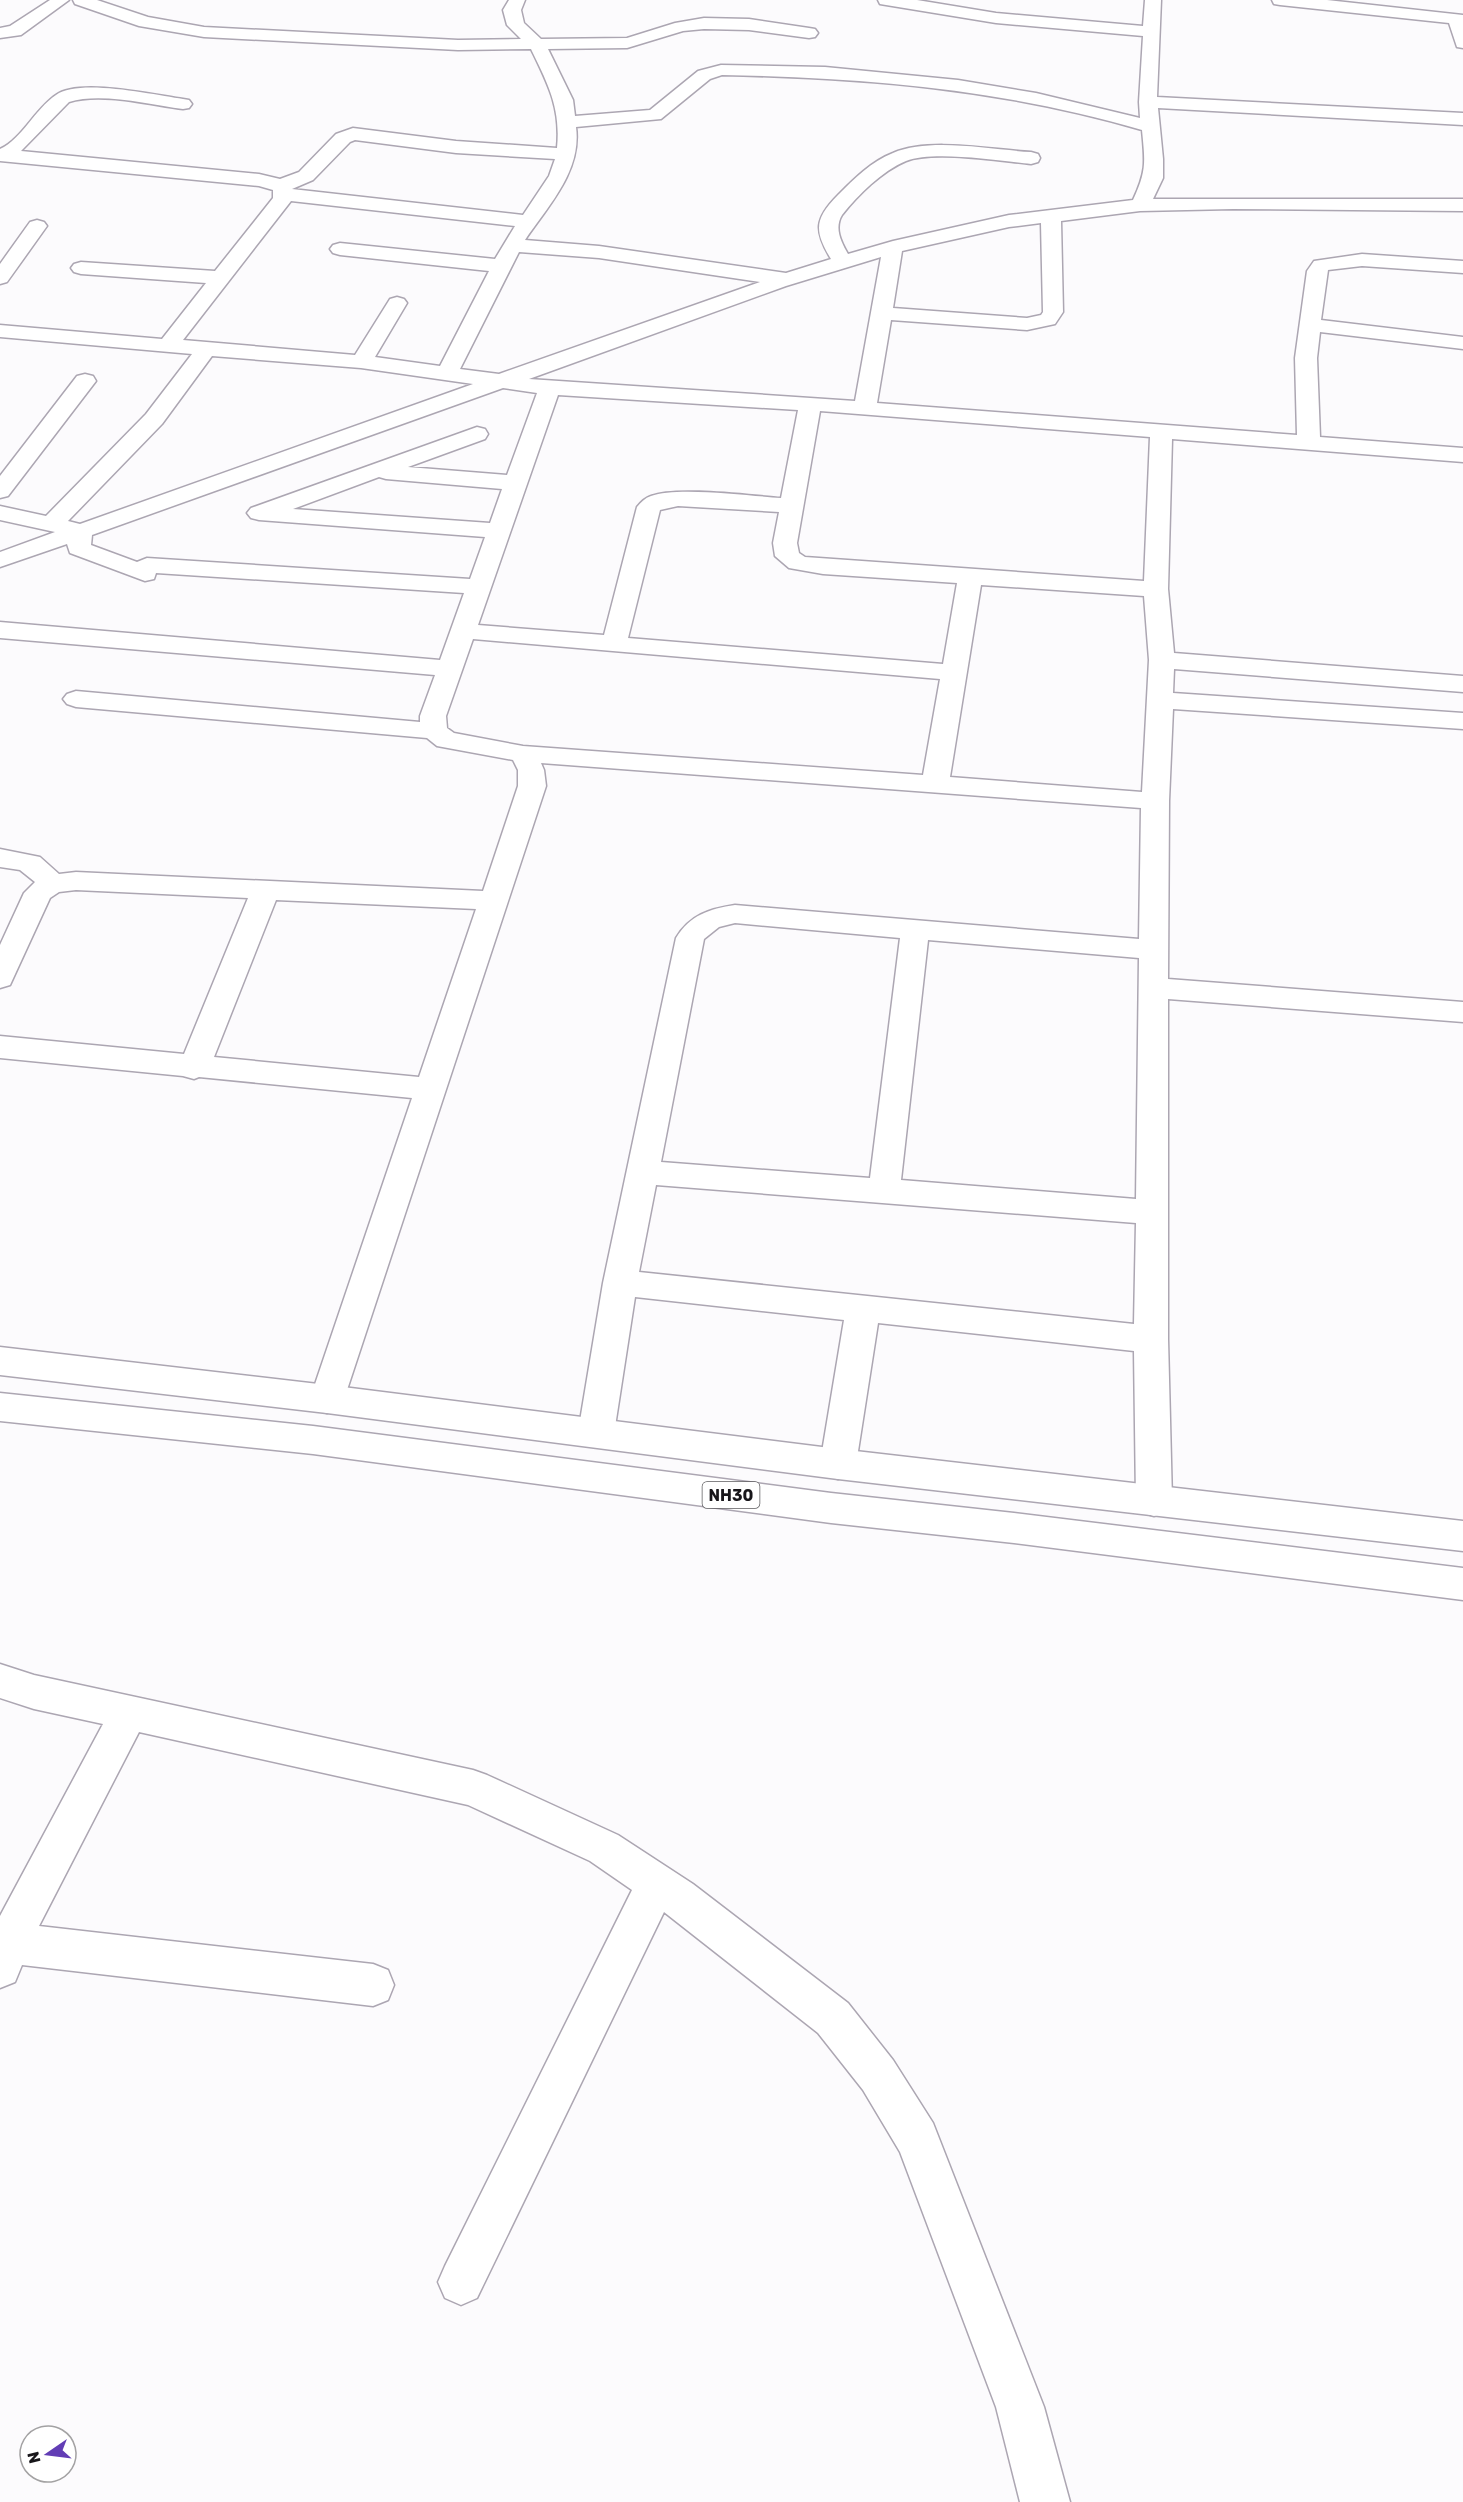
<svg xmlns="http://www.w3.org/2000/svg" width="1463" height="2502" font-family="Rubik,sans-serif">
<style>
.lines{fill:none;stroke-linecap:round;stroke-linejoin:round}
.minor-casing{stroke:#aca6b2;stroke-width:3}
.trunk-casing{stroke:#aca6b2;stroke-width:3}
.minor{fill:#fff;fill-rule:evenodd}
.trunk{fill:#fff;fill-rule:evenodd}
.labels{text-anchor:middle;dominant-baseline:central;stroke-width:4.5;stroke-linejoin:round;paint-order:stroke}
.shield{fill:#fff;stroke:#5d5c5f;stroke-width:1.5}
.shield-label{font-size:16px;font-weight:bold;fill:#18161a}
</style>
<rect width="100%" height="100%" fill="#fcfbfd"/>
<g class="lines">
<g class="minor-casing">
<path id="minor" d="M50,0H69L21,35L0,38V28L10,26Z
M73,0H97L148,17L204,27L458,40L521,39L507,25L503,10L509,0H525L521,10L524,23L541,39L627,38L675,23L704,18L749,19L809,28L815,29L818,33L815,37L809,38L749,30L704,29L683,31L627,48L548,49L573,100L575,116L650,110L698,71L721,65L825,67L958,80L1036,93L1140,118L1139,102L1143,36L996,23L886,5L880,4L878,0H917L996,13L1143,26L1145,0H1161L1157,97L1463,113V125L1158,108L1163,159V178L1153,199H1463V211L1233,209L1140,211L1061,221L1063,312L1055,324L1027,330L891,320L877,403L1297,435L1295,358L1307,271L1314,261L1362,254L1463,261V273L1362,266L1328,270L1321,320L1463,337V349L1320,332L1317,358L1320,437L1463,448V462L1172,439L1168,589L1174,653L1463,676V692L1174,669L1173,693L1463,713V729L1173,709L1169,801L1168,979L1463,1002V1022L1168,999V1339L1172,1501L1167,1512L1154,1516L1141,1512L1136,1501L1134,1351L878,1323L856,1464L851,1474L838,1479L825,1474L820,1464L844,1320L635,1297L614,1433L608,1443L596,1447L584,1443L578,1433L603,1283L676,938C690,915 709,909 735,905L1139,939L1141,808L541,763L544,770L546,786L344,1399L339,1409L327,1413L315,1409L310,1399L412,1098L199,1077L194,1079L183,1076L0,1058V1036L184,1054L248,898L76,890L59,892L50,898L10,985L0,988V945L24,893L35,882L20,870L0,867V849L40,857L59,874L76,872L483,891L518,786V770L513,760L437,746L427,738L76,707L67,704L63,699L67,694L76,691L420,722V716L435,675L0,638V622L440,660L464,593L156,573L154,579L145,581L70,553L67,544L0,567V552L55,532L0,520V506L46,516L146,414L192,354L0,337V325L162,339L206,283L81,274L74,272L71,268L74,264L81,262L215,271L273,198V190L259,186L0,161V149C22,139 35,109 56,95C79,78 154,95 183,99L189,100L192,104L189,108L183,109C150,105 102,92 69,102L21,151L259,174L280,179L299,172L336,134L353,128L456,141L557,148C561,108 548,84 531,49L458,50L204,37L139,26L75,4ZM722,75C867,78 1002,89 1142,130C1145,162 1147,170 1133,200L1009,215L893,241L848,254C841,242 834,228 842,215C858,195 882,171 906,161C934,150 1000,161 1031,164L1038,162L1040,158L1038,154L1031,152C991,150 931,137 893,153C872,161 854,179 838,195C814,219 814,231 831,259L786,273L599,246L525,240C548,206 582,171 576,127L661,119L710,79ZM355,140L456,153L555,159L549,176L523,215L292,189L313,180L350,142ZM291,201L515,226L495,259L340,243L333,245L330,249L333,253L340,255L489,271L440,366L375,357L407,303L404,299L397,297L390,299L355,355L183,340ZM1041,223L1043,312L1041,315L1027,318L893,308L902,251L1009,227ZM519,252L599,258L760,282L499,374L460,369ZM881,257L855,401L529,379L786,286ZM212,356L361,368L473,384L80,524L68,521L162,424ZM503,388L537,393L507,475L408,467L485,439L488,434L485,429L477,427L251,508L247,513L251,518L259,520L485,537L470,579L147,558L137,562L91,545L92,535ZM558,395L798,410L781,498C751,496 677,486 651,496C645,498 641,502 637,507L604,635L478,625ZM820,411L1150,437L1144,581L805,557L799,553L797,543ZM379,477L386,479L502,489L490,523L293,509ZM678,506L779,512L773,543L775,556L789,568L823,574L957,583L943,664L628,638L660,510ZM981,585L1144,596L1149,660L1142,792L950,777ZM473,639L940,679L923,775L523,746L454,733L447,728L446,716ZM276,900L476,909L419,1077L214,1057ZM735,923L900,938L870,1178L661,1162L704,939L719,927ZM928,940L1139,958L1136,1199L901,1180ZM656,1185L1136,1223L1134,1324L639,1272Z
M1272,0H1327L1463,15V48L1457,47L1449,23L1280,5L1274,4Z
M37,220L44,222L47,226L7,282L0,284V264L30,222Z
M85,374L93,376L96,381L8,496L0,498V476L77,376Z
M0,1664L34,1675L473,1770L487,1775L618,1835L693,1884L848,2003L893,2060L933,2123L1044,2407L1070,2502H1020L996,2407L900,2152L863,2090L818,2033L664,1912L477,2298L461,2305L445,2298L438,2282L445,2266L632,1890L590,1861L468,1805L139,1732L39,1926L373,1964L388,1970L394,1985L388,2000L373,2006L22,1965L15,1982L0,1988V1916L103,1724L34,1709L0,1698Z"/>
</g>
<g class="trunk-casing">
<path id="trunk" d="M0,1347L327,1385L838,1449L1463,1521V1551L838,1479L327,1413L0,1375Z
M0,1393L313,1426L831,1493L1014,1513L1463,1568V1600L1014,1543L831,1523L313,1454L0,1421Z"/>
</g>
<use href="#minor" class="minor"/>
<use href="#trunk" class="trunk"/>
</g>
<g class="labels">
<rect class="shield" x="702.5" y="1482" width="57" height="26" rx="4.5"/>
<g class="shield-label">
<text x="731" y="1495">NH30</text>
</g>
</g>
<g transform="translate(48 2454) rotate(256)"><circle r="28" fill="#ffffff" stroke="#a3a2a3" stroke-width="1.5"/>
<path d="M0-4.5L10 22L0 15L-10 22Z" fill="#623db5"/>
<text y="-9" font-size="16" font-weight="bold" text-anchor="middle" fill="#18161a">N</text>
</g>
</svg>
